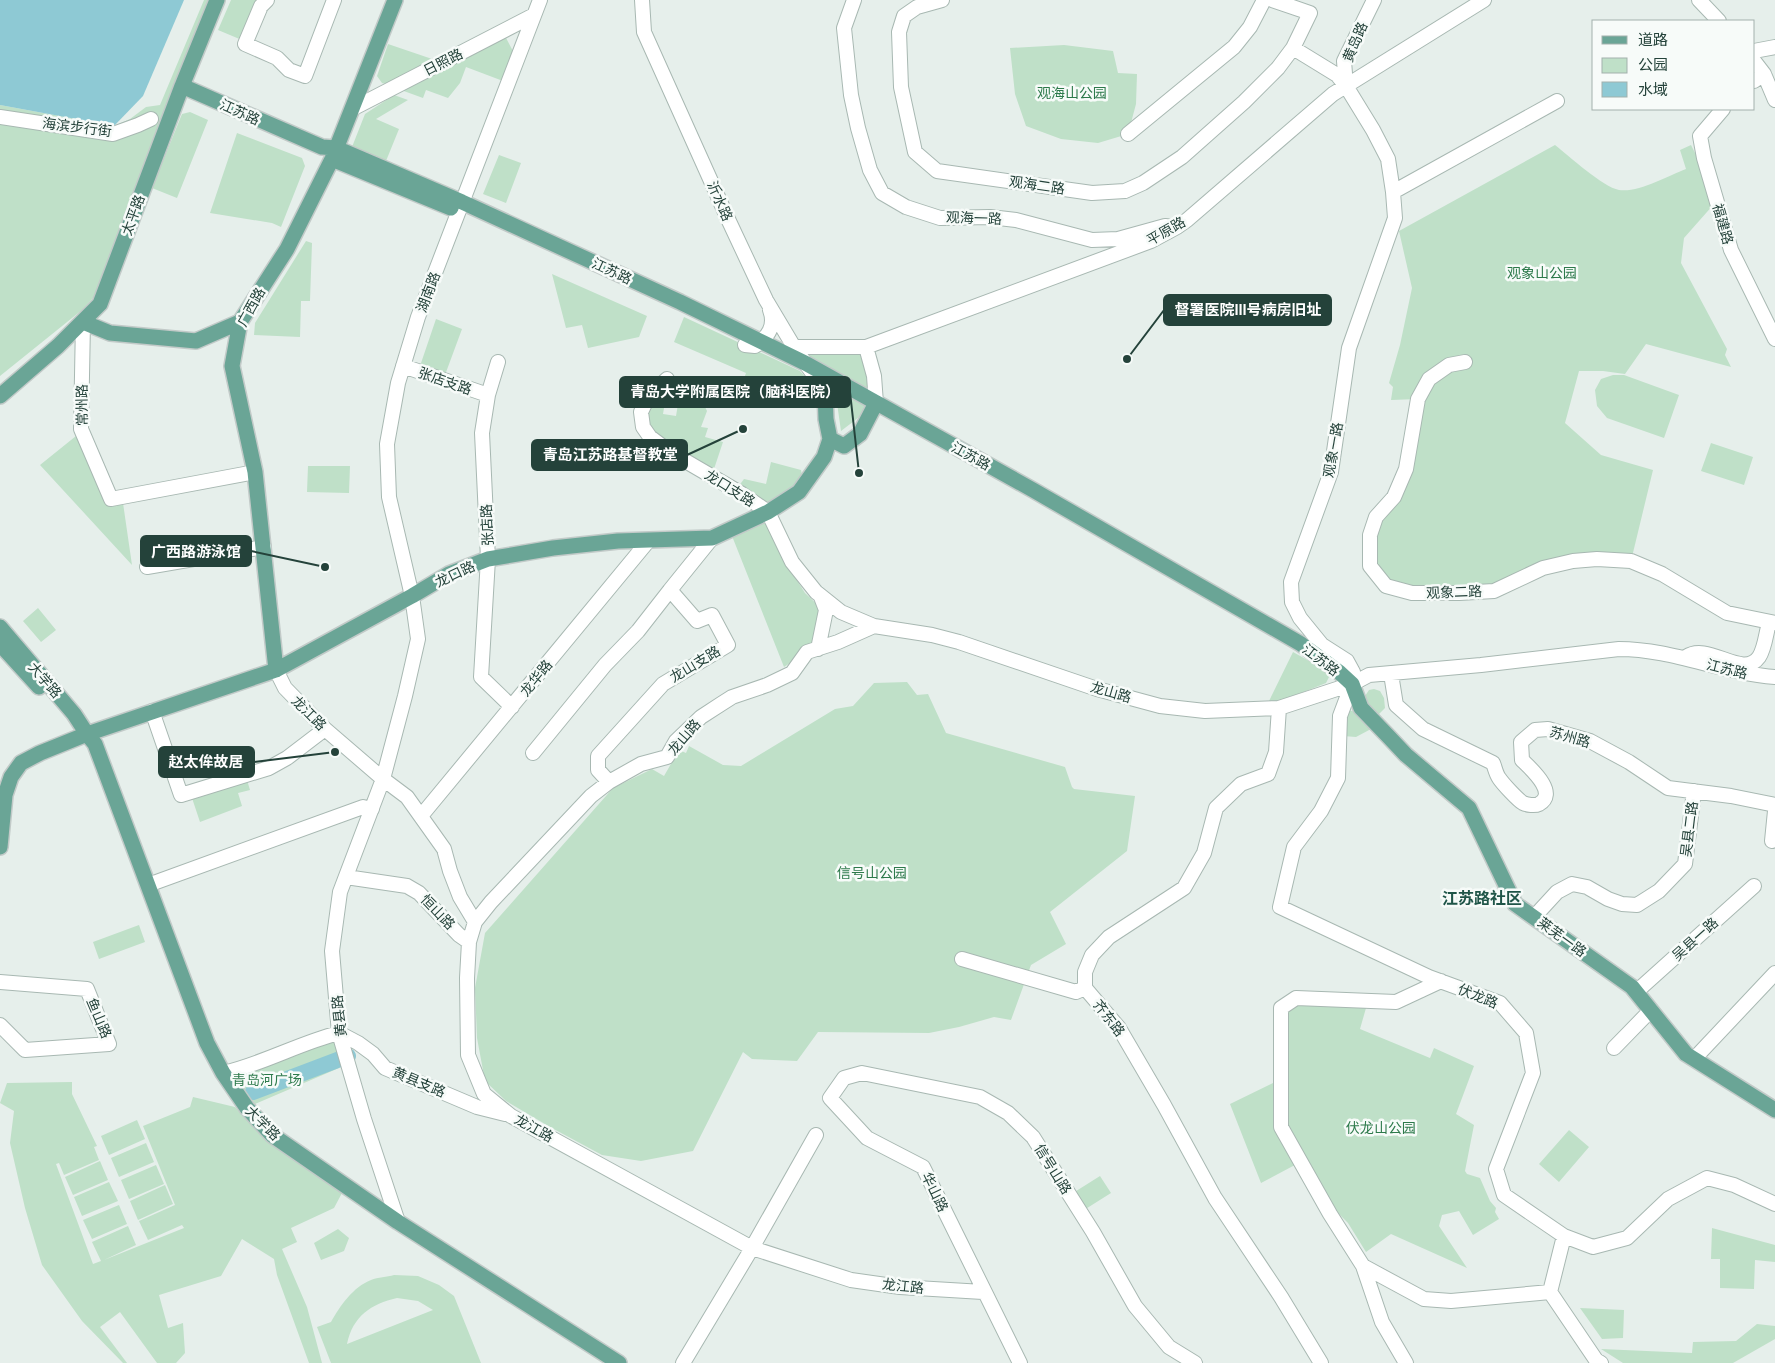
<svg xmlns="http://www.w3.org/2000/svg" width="1775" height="1363" font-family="'DM Sans','Noto Sans SC',sans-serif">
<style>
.green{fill:#bfe0c8;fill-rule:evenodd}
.water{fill:#8ec9d4}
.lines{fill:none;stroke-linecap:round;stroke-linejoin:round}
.river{stroke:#8ec9d4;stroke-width:16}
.minor-casing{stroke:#a8b8b2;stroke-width:16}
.major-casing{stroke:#c2cac8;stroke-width:18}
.minor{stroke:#fff;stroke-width:14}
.major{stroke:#6aa596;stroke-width:15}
.labels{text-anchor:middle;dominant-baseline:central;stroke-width:5;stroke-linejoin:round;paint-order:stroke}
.street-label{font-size:14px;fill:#24423a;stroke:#f7fbf9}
.park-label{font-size:14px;fill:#2d7a4b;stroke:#f7fbf9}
.quarter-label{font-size:16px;font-weight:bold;fill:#1f5548;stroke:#f7fbf9}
.leader{fill:none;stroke:#24423a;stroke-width:2}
.callout-dot{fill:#24423a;stroke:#f7fbf9;stroke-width:2}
.callout{fill:#24423a;stroke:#24423a;stroke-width:2}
.callout-label{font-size:15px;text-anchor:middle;font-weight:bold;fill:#fff}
</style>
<rect width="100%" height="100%" fill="#e6efeb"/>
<path class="green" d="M204,0H213L95,296L82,310L0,376V105L114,126L130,119L146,107L160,105Z
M231,0H268L249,43L218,30Z
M505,36L514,53L503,81L466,67L460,83L448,98L426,90L423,98L401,90Z
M388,44L438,61L390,85L382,83L377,76Z
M1064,45L1113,51L1118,73L1137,74L1136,104L1128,134L1098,143L1061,139L1026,126L1015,94L1010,48Z
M394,95L408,100L376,119L399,129L386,161L352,147L365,114Z
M190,112L208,120L177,198L152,188L182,114Z
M237,133L302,158L305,166L281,227L272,223L210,213Z
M1555,145C1569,156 1603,187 1619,190C1638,193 1668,176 1686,169L1680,150L1691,145L1700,163L1722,195L1684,238L1681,263L1727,349L1725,355L1731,367L1646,344L1625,374L1603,371H1579L1565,423L1601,455L1653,470L1631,561H1573L1494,591L1386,586L1370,566L1376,517L1394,497L1418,399L1391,400L1393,387L1389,383L1400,345L1412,288L1399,231Z
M499,155L521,163L506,203L483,194Z
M306,241L312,243L310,301H301L300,337L254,335L255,323Z
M552,274L647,316L639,337L588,348L582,325L566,328Z
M684,317L800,371L814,386L808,394L795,389L774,401L740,390L746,373L674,342Z
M436,319L462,329L445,375L420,366Z
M863,350L873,397L809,363L806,351Z
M1613,375H1624L1679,395L1664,438L1607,418L1597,406L1595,390L1601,379Z
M676,382L687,385L684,393L667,390L663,414L676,416L679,398L705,407L707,411L701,427L708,428L705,437L723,442L713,472C698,463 658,442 650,428C645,419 645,407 651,399C657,390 666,383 676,382Z
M835,389L871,408L841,431Z
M76,436L108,505L123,503L132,565L40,465Z
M1711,443L1753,457L1744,485L1701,471Z
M771,462L801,470L803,479L768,505L738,487L744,479L766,484Z
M308,466H350L349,493L307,492Z
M765,522L786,563L805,593L822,609L817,641L803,646L790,663L784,667L732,536Z
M38,608L56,630L41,642L23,621Z
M1293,652L1327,671L1329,677L1326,683L1281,701H1269Z
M907,682L917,695L928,694L946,733L1065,767L1072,787L1074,789L1135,796L1127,851L1050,912L1066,944L1031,965L1011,1020L994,1017L959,1027L929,1033L818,1032L797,1061L752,1059L743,1052L693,1151L641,1161L602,1155L550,1127L506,1101L485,1081L477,1038L475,988L485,933L613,788L652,769L664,776L679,750L686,753L689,746L723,765L741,766L835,709L853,706L874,683Z
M1374,689L1380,691L1384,698L1385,708L1378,715L1368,704L1365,696L1369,690Z
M1349,710L1355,712L1371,729L1356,737L1343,736Z
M247,780L250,790L238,793L242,806L200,822L192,798Z
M139,925L145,942L99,959L93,942Z
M1368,1001L1360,1029L1430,1058L1434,1048L1474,1066L1456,1114L1474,1125L1465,1171L1467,1174L1480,1178L1490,1201L1496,1208L1495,1212L1499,1219L1473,1235L1459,1211L1442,1215L1439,1226L1467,1268L1391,1234L1366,1252L1348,1223L1330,1205L1304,1165L1293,1166L1261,1183L1230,1104L1277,1081L1286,1002Z
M337,1036L339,1068L255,1104L235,1076Z
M72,1082V1094L97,1146L94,1147L99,1160L64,1175L59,1163L56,1164L93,1264L101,1261L92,1242L128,1226L136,1245L104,1260L184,1228L182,1225L148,1240L139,1221L175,1205L143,1126L190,1107L193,1097L235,1107L259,1133L295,1161L342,1193L334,1208L291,1228L297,1242L282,1249L307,1307L322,1363H309L277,1275L274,1259L242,1239L221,1276L159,1295L168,1328L183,1323L185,1353L176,1363H157L120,1312L100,1327L127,1363H123L82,1321L42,1265L25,1208L10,1143L14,1111L0,1103L7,1083Z
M137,1120L145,1139L109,1155L101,1136Z
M1569,1130L1589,1147L1559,1182L1539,1164Z
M146,1143L154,1162L119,1177L111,1158Z
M100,1161L108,1180L73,1195L65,1177Z
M156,1165L164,1184L129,1199L121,1180Z
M1100,1176L1111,1193L1084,1210L1073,1193Z
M109,1182L118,1201L82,1216L74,1197Z
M165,1185L173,1204L138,1220L130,1201Z
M119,1205L127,1224L92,1239L83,1220Z
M1712,1228L1775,1245V1262L1755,1260L1754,1289L1720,1288V1259H1711Z
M338,1229L349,1238L344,1251L321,1260L314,1243Z
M394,1275L418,1276L439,1285L454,1296L481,1363H331L317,1327L331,1322C340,1306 353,1287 371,1280C378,1277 387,1277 394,1275ZM397,1298L418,1301L433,1310L347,1344C353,1316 371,1304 397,1298Z
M1580,1308L1624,1310L1623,1338L1602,1339Z
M1757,1324L1775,1326V1339L1733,1363H1623L1601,1349L1692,1353L1693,1342L1736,1341Z"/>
<path class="water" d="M0,0H184L143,96L114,126L0,105Z"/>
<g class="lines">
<path class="river" d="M253,1092L348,1056"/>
<g class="minor-casing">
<path id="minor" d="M267,0L261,6L245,44L277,58L289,70L305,76L334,0
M642,0L644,32L728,219L766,300L794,347L825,391
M854,0L844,28L851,95L858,128L870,170L882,193L906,207L940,218L990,217L1016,220L1092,240L1118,239L1165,226L1173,227
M942,0L917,7L904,16L899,32L901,87L915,152L937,171L1092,193L1125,191L1143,183L1182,157L1244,102L1278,68L1293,48L1310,13L1272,0
M1699,0L1719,21
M1293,48L1337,75L1346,86L1373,130L1388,159L1393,192L1395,218L1349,348L1331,472L1291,582L1292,602L1300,618L1322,645L1347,661L1353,672L1352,684L1340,716L1338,778L1321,811L1294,847L1280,907L1429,977L1500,1003L1526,1033L1533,1073L1496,1169L1504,1195L1564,1236L1593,1247L1627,1238L1668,1199L1707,1178L1734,1185L1775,1204
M1754,51L1775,47
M1754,61L1764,74L1775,100
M1754,81L1764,74
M1346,86L1344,61L1374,0
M352,109L534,15
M1723,109L1700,136L1704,158L1731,250L1775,339
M0,117L113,134L138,125L151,119
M1128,134L1234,47L1250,27L1264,0
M1393,192L1557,101
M83,322L81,429L111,499L255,472
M745,345L755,346C768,337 776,326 770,310
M794,347H866L1151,241L1177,227L1187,220L1333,94L1484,0
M866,347L874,376L876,403
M498,362L488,395L482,433L488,559L481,677L512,707
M1465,362L1449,365L1429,379L1418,399L1406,469L1394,497L1376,517L1370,535V566L1386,586L1412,593H1459L1494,591L1543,568L1573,561L1597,559L1631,561L1662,574L1727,613L1775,623
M403,366L488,395
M667,379L648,397L641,412L643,427L650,437L670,452L742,494L768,512L792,562L816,592L841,612L874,626L932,635L959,642L1097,689L1160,706L1205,711L1279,708L1352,684L1369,675L1481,665L1619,649C1672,649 1722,673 1775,677
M147,567L264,547
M874,626L838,642L807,652L792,673L767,685L732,697L721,704L701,717L676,741L667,757L641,764L609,782L591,796L491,902L475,922L469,942L467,978L468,1055L484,1094L511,1116L752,1248L851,1280L900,1287L983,1292
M818,649L826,610L821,597
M1686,657C1708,641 1743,680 1759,657C1765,648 1766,633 1769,623
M276,670L285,688L325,729L383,779L407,797L444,849L450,871L460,897L475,922
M1391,674L1396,705L1423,729L1493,763C1495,768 1496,774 1499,778C1503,784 1518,800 1523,803C1527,805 1535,806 1539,804C1559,793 1530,768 1522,760L1521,742L1535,730L1548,729L1590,741L1629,762L1668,788L1731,796L1775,805
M1279,708L1276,752L1268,774L1241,784L1216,808L1204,853L1184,888L1109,937L1092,955L1085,972V988L1119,1028L1164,1105L1215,1198L1281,1297L1321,1363
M152,711L181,795L269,768L287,758L325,729
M533,753L605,665L638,631L670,590
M609,782L598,770V756L663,684L728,645L712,615L697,621L670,590L712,538
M421,816L649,540
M1772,841L1775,811
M346,877L407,886L419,893L459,935L469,942
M148,885L363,807L372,809
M1534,917L1557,892L1572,884L1587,887L1608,899L1622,904L1637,905L1659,891L1685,864L1694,791
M962,959L1076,992L1085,988
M1441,981L1396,1002L1296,998L1281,1008V1127L1330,1214L1363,1266L1424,1299L1451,1301L1550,1292
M0,982L87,989L109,1044L25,1050L0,1025
M1636,992L1754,886
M1614,1048L1651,1010
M1694,1059L1775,973
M223,1073C263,1064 299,1043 339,1033L358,1043L373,1054L385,1068L477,1107L505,1114
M398,1222L364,1119L339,1033L332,951L340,892L383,779L405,696L418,639L412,596L389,497L387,444L398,383L418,317L540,0
M1564,1236L1550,1292L1596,1360L1601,1363
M1363,1266L1382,1322L1406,1363
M683,1363L752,1248L816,1135
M1020,1363L923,1167L867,1138L830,1098L844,1078L862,1073L980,1097L1008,1113L1033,1137L1093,1232L1135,1306L1169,1347L1195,1363"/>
</g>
<g class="major-casing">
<path id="major" d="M182,86L322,147L336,148L462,202L680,302L805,363L1033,490L1301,644L1339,672L1352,684L1361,708L1388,736L1406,755L1469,808L1515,904L1632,987L1686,1054L1775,1110
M332,159L451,208
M83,322L110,333L196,341L240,322
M0,396L58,346L100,304L182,86L217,0
M830,439L844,446L860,434L876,403
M0,627L74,714L87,734L95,744L207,1043L223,1073L247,1108L272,1135L398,1222L619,1363
M0,644L39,687
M276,670L255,472L232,366L240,322L287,249L332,159L395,0
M0,847L5,795L11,777L21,763L40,753L87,734L276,670L412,596L449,574L488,559L553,548L618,541L712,538L768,512L799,492L824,457L830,439L826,419L825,391"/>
</g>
<use href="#minor" class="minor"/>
<use href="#major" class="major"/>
</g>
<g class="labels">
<g class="street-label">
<text transform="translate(1355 42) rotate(-67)">黄岛路</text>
<text transform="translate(443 62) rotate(-27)">日照路</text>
<text transform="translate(240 112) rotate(24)">江苏路</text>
<text transform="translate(77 127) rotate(7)">海滨步行街</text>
<text transform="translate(1037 185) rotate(8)">观海二路</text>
<text transform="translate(720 201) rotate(66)">沂水路</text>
<text transform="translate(133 215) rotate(-70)">太平路</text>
<text transform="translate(974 218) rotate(2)">观海一路</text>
<text transform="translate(1723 224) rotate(74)">福建路</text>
<text transform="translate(1166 231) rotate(-30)">平原路</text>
<text transform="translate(612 271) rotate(25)">江苏路</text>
<text transform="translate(428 292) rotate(-69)">湖南路</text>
<text transform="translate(251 307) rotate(-61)">广西路</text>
<text transform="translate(445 381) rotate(19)">张店支路</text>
<text transform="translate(82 405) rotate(-91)">常州路</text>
<text transform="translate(1333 450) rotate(-80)">观象一路</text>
<text transform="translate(971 456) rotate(29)">江苏路</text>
<text transform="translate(730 488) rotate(32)">龙口支路</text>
<text transform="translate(487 525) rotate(-93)">张店路</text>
<text transform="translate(455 574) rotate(-25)">龙口路</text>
<text transform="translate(1454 592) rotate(-2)">观象二路</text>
<text transform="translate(1321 660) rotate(37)">江苏路</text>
<text transform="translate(695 664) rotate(-31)">龙山支路</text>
<text transform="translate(1727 669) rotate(14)">江苏路</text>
<text transform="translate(536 678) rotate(-51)">龙华路</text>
<text transform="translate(45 680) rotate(49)">大学路</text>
<text transform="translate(1111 692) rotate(16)">龙山路</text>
<text transform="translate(309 713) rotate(45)">龙江路</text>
<text transform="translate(684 737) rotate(-49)">龙山路</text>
<text transform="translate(1570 737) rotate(16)">苏州路</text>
<text transform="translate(1689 829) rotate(-83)">吴县二路</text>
<text transform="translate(438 912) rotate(46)">恒山路</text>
<text transform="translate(1562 937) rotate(36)">莱芜一路</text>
<text transform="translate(1695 939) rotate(-42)">吴县一路</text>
<text transform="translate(1478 996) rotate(22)">伏龙路</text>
<text transform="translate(339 1016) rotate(-96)">黄县路</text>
<text transform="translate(99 1018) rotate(67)">鱼山路</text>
<text transform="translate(1109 1018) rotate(52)">齐东路</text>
<text transform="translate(419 1082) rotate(23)">黄县支路</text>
<text transform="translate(263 1123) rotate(45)">大学路</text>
<text transform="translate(534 1128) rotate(29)">龙江路</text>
<text transform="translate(1053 1169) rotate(58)">信号山路</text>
<text transform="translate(935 1192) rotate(64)">华山路</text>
<text transform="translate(903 1286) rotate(6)">龙江路</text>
</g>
<g class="park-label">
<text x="1072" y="93">观海山公园</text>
<text x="1542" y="273">观象山公园</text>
<text x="872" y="873">信号山公园</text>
<text x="267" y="1080">青岛河广场</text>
<text x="1381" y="1128">伏龙山公园</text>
</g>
<g class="quarter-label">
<text x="1482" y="898">江苏路社区</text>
</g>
</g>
<path class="leader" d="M1127 359L1164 310M859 473L850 392M743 429L687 455M325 567L251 551M335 752L254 762"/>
<g class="callout-dot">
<circle cx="1127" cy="359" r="5"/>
<circle cx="859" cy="473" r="5"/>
<circle cx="743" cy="429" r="5"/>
<circle cx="325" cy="567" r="5"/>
<circle cx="335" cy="752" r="5"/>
</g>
<g class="callout">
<rect x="1164" y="295" width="167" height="30" rx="5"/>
<rect x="620" y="377" width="230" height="30" rx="5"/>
<rect x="532" y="440" width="155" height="30" rx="5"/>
<rect x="141" y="536" width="110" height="30" rx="5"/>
<rect x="159" y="747" width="95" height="30" rx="5"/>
</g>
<g class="callout-label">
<text x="1248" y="315">督署医院III号病房旧址</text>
<text x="735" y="397">青岛大学附属医院（脑科医院）</text>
<text x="610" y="460">青岛江苏路基督教堂</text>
<text x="196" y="557">广西路游泳馆</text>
<text x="206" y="767">赵太侔故居</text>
</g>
<rect x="1592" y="20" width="162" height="90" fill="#f7fbf9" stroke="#a3b1ad"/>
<rect x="1602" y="36" width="25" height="8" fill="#6aa596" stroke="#a3b1ad"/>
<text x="1638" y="45" font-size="15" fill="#24423a">道路</text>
<rect x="1602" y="58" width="25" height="15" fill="#bfe0c8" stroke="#a3b1ad"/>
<text x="1638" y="70" font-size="15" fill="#24423a">公园</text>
<rect x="1602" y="82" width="25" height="15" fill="#8ec9d4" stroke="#a3b1ad"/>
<text x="1638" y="95" font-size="15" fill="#24423a">水域</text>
</svg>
